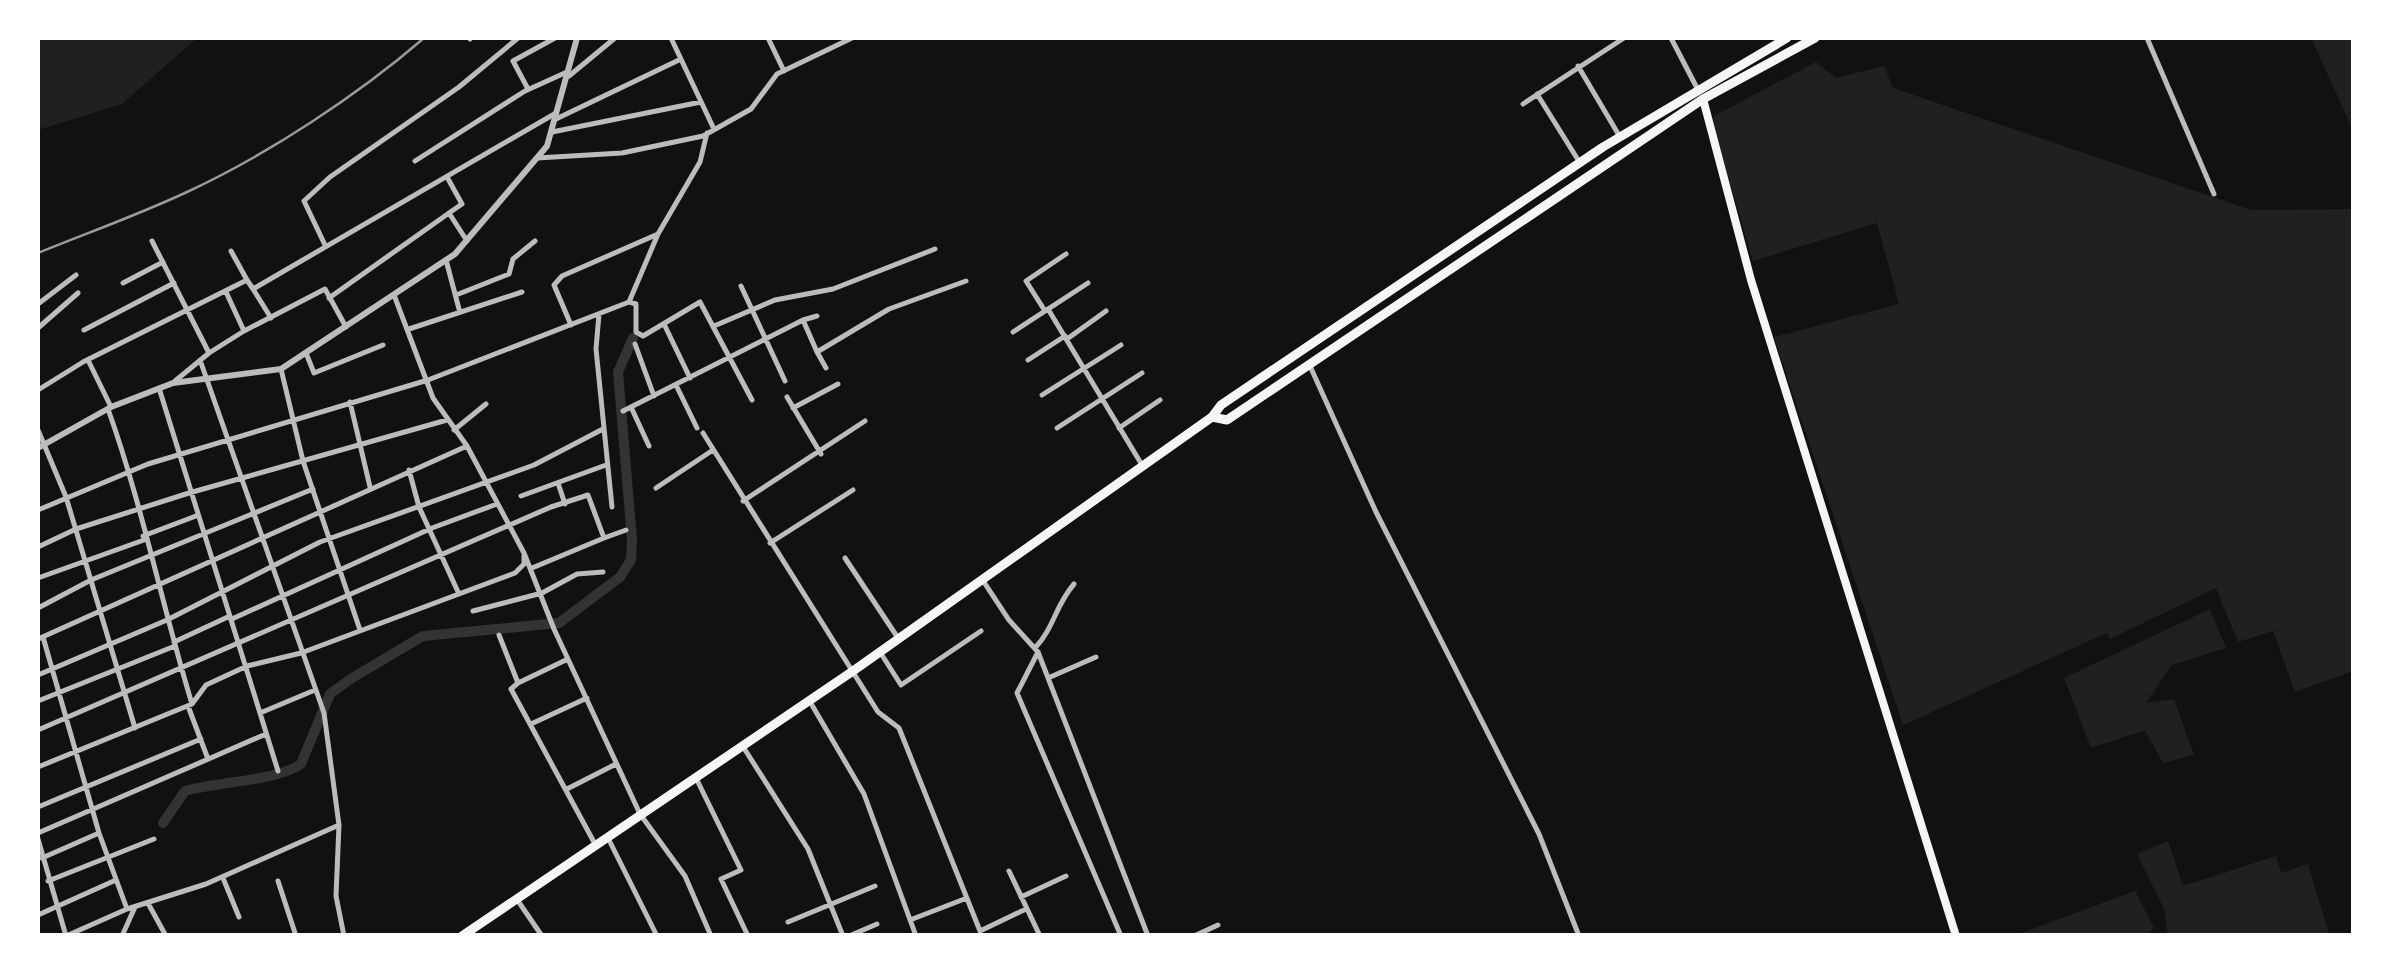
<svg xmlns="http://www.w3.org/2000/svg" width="2391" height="973" font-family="'Source Serif 4',serif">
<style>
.green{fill:#202020}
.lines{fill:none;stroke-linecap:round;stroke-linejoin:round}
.canal{stroke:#333;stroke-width:10}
.minor{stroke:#bcbcbc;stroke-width:5}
.tertiary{stroke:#bcbcbc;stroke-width:6}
.secondary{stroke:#f5f5f5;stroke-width:8}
.trunk{stroke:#f5f5f5;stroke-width:9}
.rail{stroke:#9a9a9a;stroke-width:2.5}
</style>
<rect width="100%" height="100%" fill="#111"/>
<path class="green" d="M38,38H197L122,104L38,130Z
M2311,38H2353V130Z
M1816,62L1836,78L1884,66L1893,88L2251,210L2353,209V671L2295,692L2273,631L2238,642L2216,588L2110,639L2107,633L1903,725L1774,337L1899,304L1877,223L1753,261L1714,128V116Z
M2210,609L2226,648L2172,665L2146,703L2174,699L2194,755L2163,763L2145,730L2091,748L2064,678Z
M2168,841L2183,886L2276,856L2281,873L2308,864L2329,934L2168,935L2164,909L2137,854Z
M2135,891L2154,928L2147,935H2016Z"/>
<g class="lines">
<path class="canal" d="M163,823L185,791C218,781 275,782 301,764L330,694L352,678L423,636L559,623L620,577L631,560L632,539L618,372L633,338"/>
<path class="minor" d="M671,38L713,127
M768,38L784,71
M1671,38L1697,88
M2147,38L2214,194
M470,39L471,38
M1578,66L1620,137
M569,76L615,38
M528,89L513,61L555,38
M1537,94L1580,163
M1523,104L1624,38
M556,119L681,59
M552,132L701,102
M537,158L622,153L703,136L751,109L777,74L852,38
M415,161L525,91L567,72
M447,177L462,204L449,213L467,241
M152,241L209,353L175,381
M325,245L304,201L330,177L459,87L518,38
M231,251L247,280
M446,260L459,309
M123,283L163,262
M741,286L785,381
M253,289L271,318
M394,295L433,398L467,446L524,553L554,629L640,814L685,876L711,936
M456,295L509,274L513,259L535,241
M329,298L449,213
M629,302L636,304V332L643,336L700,302L752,400
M38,304L76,275
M1048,309L1142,465
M1045,311L1026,281L1066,254
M599,314L596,349L612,507
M803,320L817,316
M664,324L690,378
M571,325L554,285L562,276L658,234
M714,326L775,300L833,289L935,249
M38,328L78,293
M409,329L522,292
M84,330L174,283
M244,331L325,289L346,327
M1013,332L1088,283
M1067,339L1106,311
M635,344L654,396
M817,352L826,368
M209,353L244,331L226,292
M306,353L314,373L383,345
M88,360L111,407
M200,360L324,713L339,825L336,896L344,936
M1028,360L1065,336
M1310,366L1376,512L1539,834L1579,936
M281,369L303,461L360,630
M676,385L697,428
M159,388L278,771
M38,390L83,362L247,280L253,289L556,113
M1042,395L1121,345
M787,397L821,454
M350,402L370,487
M631,407L649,446
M793,408L838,384
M108,409C142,504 162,606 192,704
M623,411L803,320L817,352L889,309L966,281
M1057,428L1142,373
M1119,428L1160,400
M38,430L66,497L135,728
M454,430L486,404
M703,433L878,712L899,728L982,936
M409,470L419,507L459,594
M558,483L565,504
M656,488L713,450
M521,496L606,465
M743,501L865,421
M38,510L148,464L428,380L629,302L658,234L700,162L707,133
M143,536L196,516
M604,538L626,530
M770,543L853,490
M38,547L76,529L189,493L447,420
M845,558L898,638
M38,578L144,540
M982,579L1009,620L1038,652L1148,936
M38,608L91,580L313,489
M473,611L542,593L577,574L603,572
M232,619L432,528L497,504
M499,635L518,683L511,689L595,844
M43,637L99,833L127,909
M38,639L467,446
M174,642L230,616
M1035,648C1054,628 1055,606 1074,584
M880,652L901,685L981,631
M1038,652L1017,693L1121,936
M38,675L167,620L320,542L534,465L603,429
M1048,678L1096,657
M518,683L568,659
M809,700L864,794L916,936
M38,701L175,646
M188,706L208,759
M260,713L315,690
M531,724L587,698
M38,730L551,507L588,495L604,538L532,568
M742,745L808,849L843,936
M38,767L192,704L206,685L247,666L301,653L515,573L524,564V555
M696,778L741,870L721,879L748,936
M567,789L616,764
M38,807L201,739
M38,833L266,734
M608,838L657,936
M38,839L66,936
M42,858L99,833
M1009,871L1040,936
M223,878L239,917
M48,881L154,839
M278,881L296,936
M1021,897L1066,876
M516,898L542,936
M149,905L166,936
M38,915L116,880
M910,920L967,898
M788,922L875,886
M980,931L1026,909
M66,936L127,909L206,884L339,825
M122,936L135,907
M849,936L877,924
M1194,936L1218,925"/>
<path class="tertiary" d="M38,448L111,407L173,383L281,369L455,254L547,146L577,38"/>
<path class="secondary" d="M1703,99L1751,280L1956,936"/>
<path class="trunk" d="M1212,417L1227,420L1703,99L1815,38
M462,936L853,671L1212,417L1221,405L1603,147L1787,38"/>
<path class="rail" d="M38,253C87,233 138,215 187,192C267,155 358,95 424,38"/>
</g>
<rect width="2391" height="973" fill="none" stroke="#ffffff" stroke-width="80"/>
</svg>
